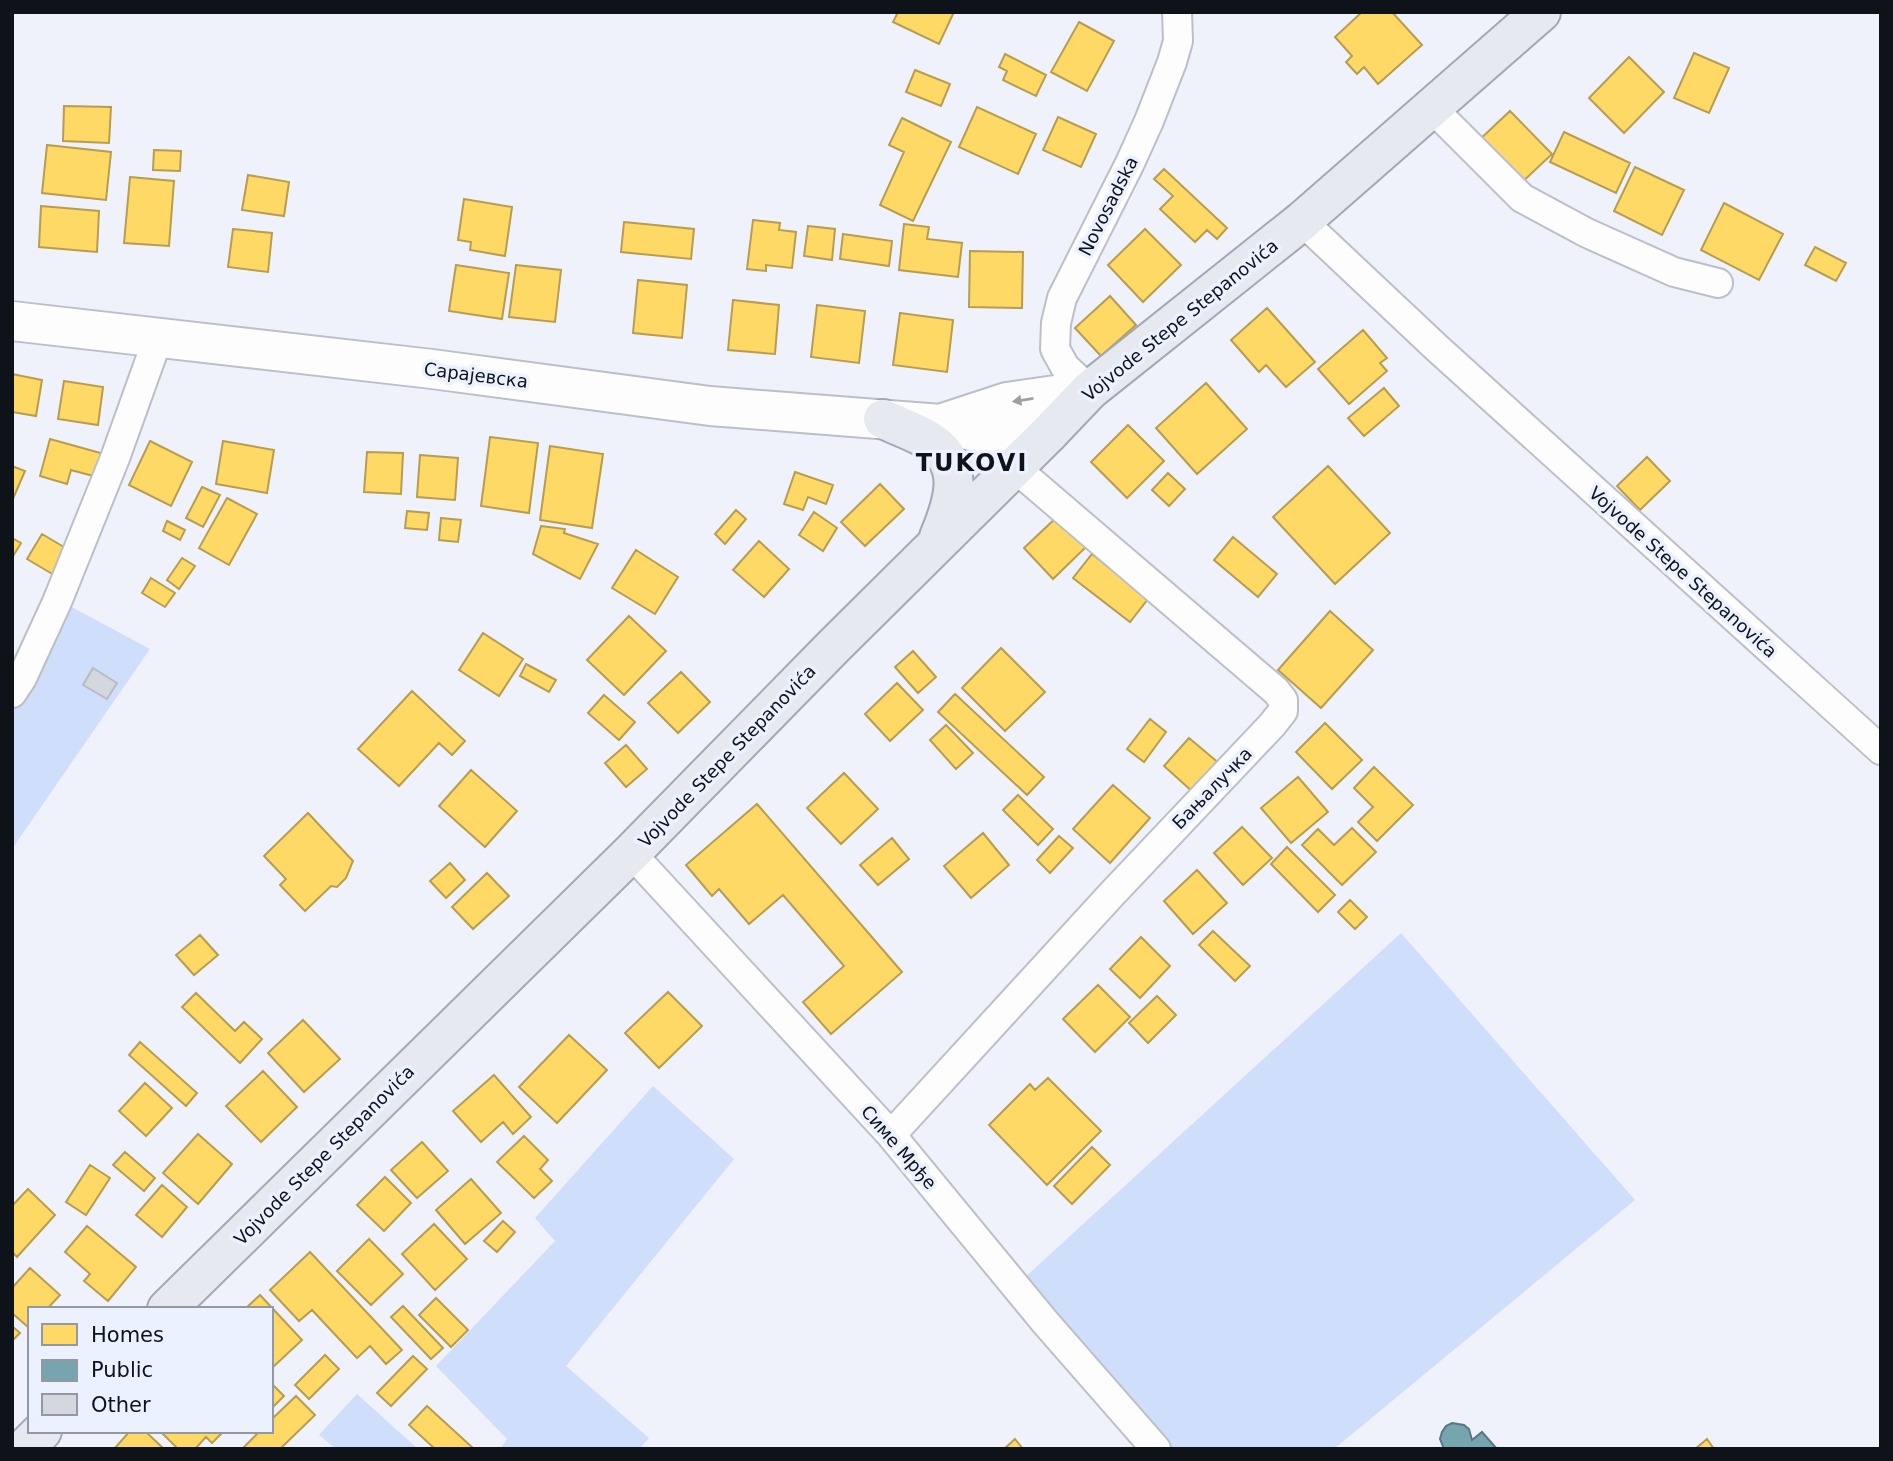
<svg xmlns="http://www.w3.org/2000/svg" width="1893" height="1461" font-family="'DejaVu Sans',sans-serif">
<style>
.green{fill:#cfdefb}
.homes{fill:#ffd966;stroke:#b79d4f;stroke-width:2}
.public{fill:#76a5af;stroke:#577982;stroke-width:2}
.building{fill:#d4d8de;stroke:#b8bcc2;stroke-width:2}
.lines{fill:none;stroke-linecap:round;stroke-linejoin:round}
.street-casing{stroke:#bcbfc7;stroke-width:32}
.secondary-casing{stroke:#bcbfc7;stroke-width:42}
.primary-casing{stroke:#a2a8b5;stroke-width:42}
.street{stroke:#fdfdfe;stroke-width:28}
.secondary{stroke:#fdfdfe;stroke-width:38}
.primary{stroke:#e6e9ef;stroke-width:38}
.oneway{fill:#9d9fa2}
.labels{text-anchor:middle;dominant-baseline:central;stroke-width:7;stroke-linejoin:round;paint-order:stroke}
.street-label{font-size:18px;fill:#0e1219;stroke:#ebf1fe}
.district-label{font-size:24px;font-weight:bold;letter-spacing:2px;fill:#0e1219;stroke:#ebf1fe}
</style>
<rect width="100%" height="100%" fill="#eff2fa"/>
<path class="green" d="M68,605L150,649L12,849V706Z
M1401,933L1635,1200L1334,1449H1162L1022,1280Z
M653,1086L734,1159L566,1366L649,1438L639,1449H500L507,1439L436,1366L555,1241L535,1218Z
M357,1394L418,1449H336L319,1435Z"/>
<path class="homes" d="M898,12H954L939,44L893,22Z
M1362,12H1392L1422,45L1378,84L1364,67L1357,74L1346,62L1352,56L1335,37Z
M1079,22L1114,41L1087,91L1051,72Z
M1694,53L1729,68L1709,113L1674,98Z
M1005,54L1046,75L1036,96L1003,80L1007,71L999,67Z
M1629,57L1664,92L1624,133L1589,98Z
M915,70L950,84L941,106L906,92Z
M64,106L111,107L109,143L63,141Z
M977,107L1036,134L1018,174L959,147Z
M1510,111L1552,154L1518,186L1477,142Z
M1058,117L1096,134L1081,167L1043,150Z
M902,118L951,142L913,221L880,205L904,152L889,145Z
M1564,132L1630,163L1616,193L1550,162Z
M47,145L111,152L106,200L42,193Z
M154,150L181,151L180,171L153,170Z
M1635,167L1684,190L1662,235L1614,211Z
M1164,169L1227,228L1217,239L1207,230L1195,242L1160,209L1173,196L1154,179Z
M248,175L289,182L284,216L242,210Z
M130,177L174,181L169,246L124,243Z
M464,199L512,207L505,256L470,250L471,242L458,240Z
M1724,203L1783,234L1759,280L1701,250Z
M41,206L99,211L97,252L39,247Z
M753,220L780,223L779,230L796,232L792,268L766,265V271L747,269Z
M624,222L694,229L691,259L621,252Z
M904,224L929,227L927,239L962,243L958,277L899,270Z
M808,226L835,229L832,260L804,256Z
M233,229L272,233L268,272L228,267Z
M1145,229L1181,265L1143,302L1108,265Z
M843,234L892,241L889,266L840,259Z
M1815,247L1846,263L1836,281L1805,265Z
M970,251L1023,252L1022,308L969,307Z
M456,265L509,273L502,319L449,311Z
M516,265L561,270L555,322L509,317Z
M638,280L687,285L682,338L633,333Z
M1110,296L1136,325L1101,356L1075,328Z
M733,300L779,305L775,354L728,350Z
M817,305L865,311L859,363L811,357Z
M1267,308L1315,362L1286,387L1266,365L1259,372L1231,340Z
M900,313L953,320L947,372L893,365Z
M1363,330L1387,358L1380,363L1387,371L1349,404L1318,369Z
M12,374L42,380L36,416L12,412Z
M64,381L103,387L98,425L58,419Z
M1206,383L1247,429L1197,474L1156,428Z
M1384,388L1399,406L1364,436L1348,418Z
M1128,425L1164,461L1127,498L1091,462Z
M490,437L538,443L529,513L481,506Z
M50,439L104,454L97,477L71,470L67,484L40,476Z
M150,441L192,462L171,506L129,485Z
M223,441L274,450L267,493L216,484Z
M550,446L603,454L592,528L540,520Z
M367,452L403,453L401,494L364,492Z
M420,455L458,458L455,500L417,497Z
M1647,457L1670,481L1640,510L1617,486Z
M12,466L25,471L12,501Z
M1328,466L1390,533L1335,584L1273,517Z
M795,472L833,485L826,504L808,497L803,510L784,504Z
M1168,473L1185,489L1169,506L1152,490Z
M880,484L904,509L865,546L841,522Z
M202,487L220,495L203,527L186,518Z
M227,498L257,514L229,565L199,548Z
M736,510L746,519L725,544L715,534Z
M407,511L429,513L427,530L405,528Z
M814,512L837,528L823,551L799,535Z
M1058,516L1087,546L1053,579L1024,548Z
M441,518L461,520L458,542L439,540Z
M167,521L185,530L180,540L163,531Z
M541,526L565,529L564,533L598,544L580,579L533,554Z
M42,534L69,550L54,575L27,559Z
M1233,537L1277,574L1258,597L1214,560Z
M12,538L21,543L12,558Z
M759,541L789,569L764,597L733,570Z
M636,550L678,577L655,614L612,588Z
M1092,554L1148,599L1130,622L1073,578Z
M182,558L195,566L179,589L167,580Z
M151,578L175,593L165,607L142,593Z
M1330,611L1373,650L1321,708L1278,670Z
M629,616L666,651L624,695L587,660Z
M483,633L523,659L499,696L459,670Z
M1001,648L1045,692L1005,731L962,688Z
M913,651L936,677L918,693L895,667Z
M526,664L556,680L549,692L520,676Z
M681,672L710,702L678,733L648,703Z
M897,683L923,710L890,741L865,714Z
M412,691L465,741L452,755L439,743L399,786L358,749Z
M955,694L1044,777L1027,795L938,712Z
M604,695L635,722L619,740L588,713Z
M1150,719L1166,732L1144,762L1127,749Z
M1325,723L1362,760L1332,789L1296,752Z
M946,725L973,753L956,769L930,740Z
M1189,738L1220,764L1194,793L1164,766Z
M626,745L647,769L626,787L605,763Z
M1374,767L1413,805L1377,841L1358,822L1373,807L1354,788Z
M471,770L517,811L485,847L439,806Z
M844,773L878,809L841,844L807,808Z
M1298,777L1328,812L1291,843L1261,808Z
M1113,785L1150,818L1110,863L1073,829Z
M1018,795L1053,829L1038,845L1003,810Z
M757,804L902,972L831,1034L803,1002L844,966L783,895L749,924L719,889L712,896L686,865Z
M308,813L353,861L346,878L337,887L331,886L305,911L280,885L286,879L264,856Z
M1242,827L1272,858L1243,885L1214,853Z
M1352,828L1376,852L1342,885L1302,845L1318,829L1334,845Z
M983,833L1009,865L971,898L944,866Z
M1059,836L1073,848L1050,873L1037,860Z
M892,838L909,859L878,885L860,865Z
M1287,847L1335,895L1318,912L1271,864Z
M450,863L465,880L446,898L430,881Z
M1197,870L1227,903L1193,934L1164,901Z
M487,873L509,896L473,929L452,907Z
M1350,900L1367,917L1355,929L1338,912Z
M1213,931L1250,966L1235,981L1199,945Z
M200,935L218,955L194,975L176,955Z
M1141,937L1170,966L1140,998L1110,969Z
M1098,985L1130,1017L1095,1052L1063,1019Z
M668,992L702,1026L659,1068L625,1033Z
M196,993L235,1031L244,1022L262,1039L240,1063L182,1007Z
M1157,996L1176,1015L1148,1043L1129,1023Z
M303,1020L340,1059L304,1092L268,1053Z
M569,1035L607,1070L557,1123L519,1087Z
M140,1042L197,1093L186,1106L129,1055Z
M263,1071L297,1107L261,1142L226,1106Z
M494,1075L531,1117L513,1134L503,1122L481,1142L453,1111Z
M1048,1078L1101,1131L1047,1185L989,1125L1030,1084L1035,1090Z
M145,1083L172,1108L146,1136L119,1111Z
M198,1134L232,1164L198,1204L163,1173Z
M524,1136L548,1160L540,1169L552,1181L534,1198L497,1162Z
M422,1142L448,1171L417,1198L391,1170Z
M1092,1147L1110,1165L1072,1204L1054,1186Z
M125,1152L155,1178L144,1191L113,1165Z
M90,1165L110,1178L86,1215L66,1202Z
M385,1177L411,1203L384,1231L357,1205Z
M471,1179L501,1213L465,1244L436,1210Z
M162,1185L187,1207L162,1237L136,1215Z
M28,1189L55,1215L17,1257L12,1252V1206Z
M503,1221L515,1232L497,1252L484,1241Z
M434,1224L467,1259L435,1290L402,1254Z
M87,1226L136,1267L108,1301L84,1281L90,1274L65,1252Z
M369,1239L403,1274L371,1305L337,1271Z
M310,1252L402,1350L386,1364L370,1346L357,1358L312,1310L299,1321L270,1290Z
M30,1268L60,1295L47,1309H30L29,1328L12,1313V1288Z
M260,1295L302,1340L271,1369V1309H245Z
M436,1298L468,1330L451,1347L419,1315Z
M403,1306L443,1348L431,1359L391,1317Z
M12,1326L20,1333L12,1341Z
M325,1355L339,1369L309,1399L295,1385Z
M413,1356L427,1369L391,1406L377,1393Z
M271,1383L284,1396L273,1407L271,1405Z
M296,1396L315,1415L280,1449H242L260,1431H271V1420Z
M427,1406L474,1449H435L409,1425Z
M130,1431H145L164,1449H114Z
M160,1431H224L212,1443L206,1437L195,1449H178Z
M1015,1439L1023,1449H1004Z
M1707,1439L1714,1449H1695Z"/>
<path class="public" d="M1452,1423L1464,1425L1469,1429L1472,1440L1482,1432L1497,1449H1444L1440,1439L1442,1432L1446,1426Z"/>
<path class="building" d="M93,668L117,683L107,699L83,685Z"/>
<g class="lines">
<g class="street-casing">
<path id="street" d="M1432,108L1522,198L1587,233L1674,272L1718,283
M1302,221L1437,348L1881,750
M1090,390L1065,367L1055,349L1056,323L1062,298L1130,163L1149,121L1172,62L1178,41L1177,12
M12,693L22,678L57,602L115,458L158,338
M631,853L891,1135L1045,1322L1156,1449
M891,1135L1111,895L1272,725L1283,711V700L1276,691L1014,467"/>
</g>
<g class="secondary-casing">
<path id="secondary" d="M12,321L432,369L710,406L941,424L989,435L1019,437L1049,433
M943,423L1007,402L1090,390"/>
</g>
<g class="primary-casing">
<path id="primary" d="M883,419C896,425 910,430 923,437C967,461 955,499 939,537
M167,1309L631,853L834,646L1049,433L1090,390L1302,221L1541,12
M24,1449L42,1431"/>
</g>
<use href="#street" class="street"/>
<use href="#secondary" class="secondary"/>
<use href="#primary" class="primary"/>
</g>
<defs><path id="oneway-solid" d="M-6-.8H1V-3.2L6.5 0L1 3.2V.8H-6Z" transform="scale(1.75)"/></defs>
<use class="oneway" href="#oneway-solid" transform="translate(1023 400) rotate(171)"/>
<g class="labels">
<g class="street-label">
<text transform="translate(1108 206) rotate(-63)">Novosadska</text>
<text transform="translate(1180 320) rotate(-39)">Vojvode Stepe Stepanovića</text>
<text transform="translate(476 375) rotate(7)">Сарајевска</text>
<text transform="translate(1683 572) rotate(42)">Vojvode Stepe Stepanovića</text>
<text transform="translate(727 756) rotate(-46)">Vojvode Stepe Stepanovića</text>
<text transform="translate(1212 788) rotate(-46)">Бањалучка</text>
<text transform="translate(899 1147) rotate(49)">Симе Мрђе</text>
<text transform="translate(324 1155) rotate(-45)">Vojvode Stepe Stepanovića</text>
</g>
<g class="district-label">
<text x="972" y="463">TUKOVI</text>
</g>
</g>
<rect width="1893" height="1461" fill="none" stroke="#0e1219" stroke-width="28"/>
<rect x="28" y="1307" width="245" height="126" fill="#ebf1fe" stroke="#9398a2" stroke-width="2"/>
<rect x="42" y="1324" width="35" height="21" fill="#ffd966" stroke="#9398a2" stroke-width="2"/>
<text x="91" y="1342" font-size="21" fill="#0e1219">Homes</text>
<rect x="42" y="1360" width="35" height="21" fill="#76a5af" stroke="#9398a2" stroke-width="2"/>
<text x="91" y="1377" font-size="21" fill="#0e1219">Public</text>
<rect x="42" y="1394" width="35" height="21" fill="#d4d8de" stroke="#9398a2" stroke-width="2"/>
<text x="91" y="1412" font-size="21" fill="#0e1219">Other</text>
</svg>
